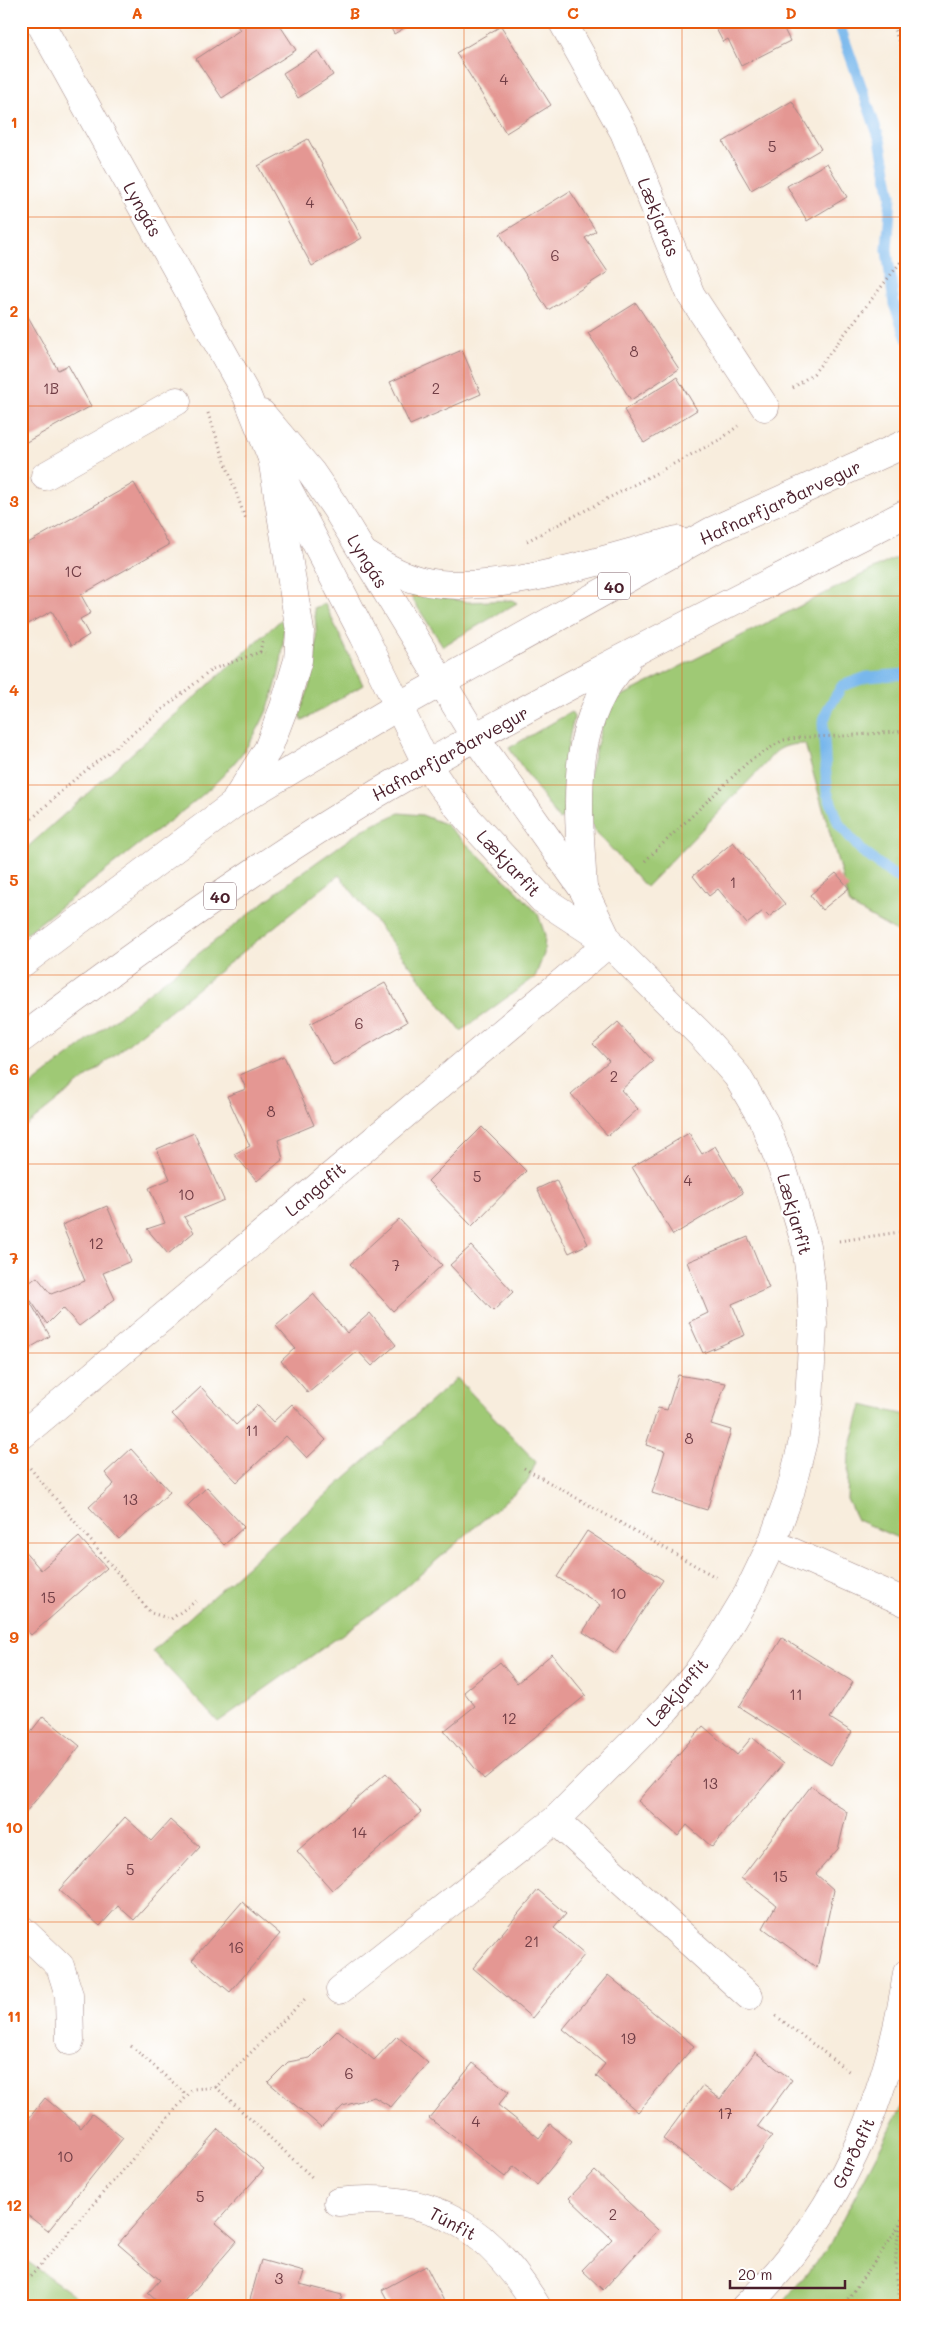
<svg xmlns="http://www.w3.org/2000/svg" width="928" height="2328" font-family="Mali,sans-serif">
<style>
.green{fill:#9fc975;stroke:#747450}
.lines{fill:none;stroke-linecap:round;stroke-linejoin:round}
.stream{stroke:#78b7ec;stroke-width:11}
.building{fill:#e49793}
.minor-casing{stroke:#a18684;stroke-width:29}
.major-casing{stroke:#a18684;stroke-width:29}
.path{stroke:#a18684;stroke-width:3;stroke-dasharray:1 4;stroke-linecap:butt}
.minor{stroke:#fff;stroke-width:28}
.major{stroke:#fff;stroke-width:28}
.grid{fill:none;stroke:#e8590c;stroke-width:1;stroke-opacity:0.55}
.labels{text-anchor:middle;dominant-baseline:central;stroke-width:5;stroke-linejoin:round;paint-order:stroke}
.number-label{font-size:15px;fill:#703d45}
.shield{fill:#fff;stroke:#80626b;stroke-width:1}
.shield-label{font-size:16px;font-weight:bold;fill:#4a1f2b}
.street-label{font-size:18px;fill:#4a1f2b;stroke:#fff}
.neatline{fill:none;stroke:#e8590c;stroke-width:2}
.grid-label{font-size:16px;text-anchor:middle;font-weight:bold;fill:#e8590c}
</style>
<rect width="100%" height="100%" fill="#fff"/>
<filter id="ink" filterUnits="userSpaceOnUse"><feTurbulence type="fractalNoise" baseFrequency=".02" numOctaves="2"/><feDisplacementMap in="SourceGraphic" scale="10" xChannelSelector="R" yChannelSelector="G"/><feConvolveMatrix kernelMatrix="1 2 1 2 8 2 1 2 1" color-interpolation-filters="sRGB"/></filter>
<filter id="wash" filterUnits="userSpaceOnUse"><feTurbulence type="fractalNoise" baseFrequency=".0096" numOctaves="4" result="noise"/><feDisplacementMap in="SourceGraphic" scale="20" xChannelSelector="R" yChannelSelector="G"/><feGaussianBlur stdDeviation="1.12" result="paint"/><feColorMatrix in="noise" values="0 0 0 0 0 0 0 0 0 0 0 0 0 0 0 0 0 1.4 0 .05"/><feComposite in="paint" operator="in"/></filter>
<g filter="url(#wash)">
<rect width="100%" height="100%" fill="#f8eddd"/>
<path class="green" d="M907,552V938L850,905L805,744C786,744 776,748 766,763L646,887L579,813L608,703Z
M415,592L468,602L512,600L517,603L443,646L411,597Z
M325,604L363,685L302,721L300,714C314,676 320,649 314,608Z
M283,618C287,668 268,724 235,762C208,795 170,820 137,846C99,876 60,907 21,938V853Z
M571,712L574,717C565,751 563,782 564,817L559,820L509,748Z
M399,813L422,815L445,824L517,891L538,914L545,935L544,954L535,977L461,1031L339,875L21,1130V1093L300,874L362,830Z
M457,1378L536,1462L528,1481L391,1600L218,1722L152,1651Z
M862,1405L907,1415V1542L857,1520L847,1499L849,1453Z
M907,2097V2307H779L827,2249Z
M21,2257L91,2307H21Z"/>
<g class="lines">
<path class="stream" d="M838,21L880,140L891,196L887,250L894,304L907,339
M907,674L867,677L842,686L828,709L823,723L827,792L839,824L862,851L893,875L907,881"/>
</g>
<g id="blocks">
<path class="building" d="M234,21H277L296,50L222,98L196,59L240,30Z
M387,21H416L394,34Z
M712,21H780L790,41L741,66L728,39L723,42Z
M501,26L551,105L506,133L456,53Z
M318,51L333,75L298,98L283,73Z
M792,101L821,149L751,190L723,142Z
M308,139L362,238L312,266L258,166Z
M827,163L847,197L807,221L787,186Z
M570,191L596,231L585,238L608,272L548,310L500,234Z
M636,303L679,369L631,400L588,333Z
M21,304L58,370L68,365L91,406L21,445Z
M462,350L481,394L410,425L390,382Z
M677,377L697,410L644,443L624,410Z
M134,483L169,545L81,595L91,613L80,619L89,635L71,646L52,611L21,628V547Z
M733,842L785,904L769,917L763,911L747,924L718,889L709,896L693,876Z
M836,873L849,888L822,910L810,895Z
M385,983L407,1022L333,1065L310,1024Z
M618,1022L653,1061L621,1090L638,1109L608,1136L571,1094L609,1061L593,1044Z
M284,1056L314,1125L278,1140L283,1159L257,1181L234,1154L250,1146L227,1096L246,1089L240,1075Z
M482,1127L526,1171L472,1226L428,1181Z
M194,1133L224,1200L184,1217L194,1232L168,1254L147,1229L165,1223L149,1188L170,1179L157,1149Z
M689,1133L702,1154L715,1146L743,1193L673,1235L632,1167Z
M556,1180L588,1244L569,1253L537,1189Z
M107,1206L131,1261L103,1273L115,1299L79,1326L63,1308L47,1324L22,1288L37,1277L51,1294L85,1281L62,1225Z
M399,1219L442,1265L393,1311L350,1264Z
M748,1237L769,1288L732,1304L745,1335L703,1353L689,1322L708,1313L687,1262Z
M471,1246L513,1292L493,1311L450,1265Z
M313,1294L347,1333L370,1313L396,1345L372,1366L358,1351L308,1393L281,1361L295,1348L276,1326Z
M26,1295L50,1336L21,1353V1298Z
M678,1375L726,1383L711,1424L731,1430L707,1510L652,1493L665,1451L646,1445L658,1408L667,1410Z
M201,1387L236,1425L257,1405L273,1422L292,1404L326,1440L307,1458L286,1436L237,1482L172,1414Z
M131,1449L170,1492L119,1539L89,1507L114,1484L105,1473Z
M207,1487L244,1527L224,1545L187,1506Z
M587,1531L663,1580L615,1653L583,1632L600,1605L557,1577Z
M79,1537L107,1568L31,1635L21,1624V1547L41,1570Z
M782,1638L853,1682L830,1718L852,1732L831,1765L739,1707Z
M552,1654L586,1695L484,1779L444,1731L475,1706L464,1692L500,1662L517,1683Z
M43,1716L80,1746L21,1818V1734L26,1738Z
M703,1726L737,1755L752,1737L783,1764L712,1847L687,1825L678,1836L638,1801Z
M386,1773L421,1812L332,1890L297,1851Z
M811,1786L847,1812L838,1849L816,1874L834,1890L817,1968L763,1928L776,1905L741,1878Z
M125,1817L151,1841L170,1820L200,1847L134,1920L118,1906L100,1926L59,1890Z
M538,1890L566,1914L554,1928L585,1954L532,2018L473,1968Z
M242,1902L280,1934L230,1992L192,1960Z
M608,1975L694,2046L638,2112L596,2076L605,2064L563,2029Z
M338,2030L374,2060L397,2036L428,2063L391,2107L374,2097L343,2106L321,2127L268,2082L288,2062L310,2058Z
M755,2052L792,2080L758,2126L772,2136L732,2191L663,2139L702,2086L720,2099Z
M473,2063L509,2092L498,2105L539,2138L550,2124L572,2142L537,2185L514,2166L505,2177L429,2118Z
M45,2098L81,2128L92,2114L123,2138L48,2231L21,2210V2184L27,2178L21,2173V2128Z
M218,2129L264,2169L216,2223L237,2241L180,2307H163L148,2293L160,2280L118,2244Z
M595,2171L658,2230L603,2290L582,2270L612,2239L569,2198Z
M261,2260L304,2272L300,2284L342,2295L339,2307H248Z
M426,2266L447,2307H391L382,2290Z"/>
</g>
</g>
<g filter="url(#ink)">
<use href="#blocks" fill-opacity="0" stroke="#a18684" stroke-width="1"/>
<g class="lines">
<g class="minor-casing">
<path id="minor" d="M39,21L247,396L272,458L364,636L427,765L442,787L467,818L542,899L609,943L703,1037L737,1076L764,1122L785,1176L806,1246L811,1284L813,1324L809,1402L803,1441L790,1493L772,1543L747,1595L723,1635L697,1673L667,1708L555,1820L340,1990
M562,21L624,132L691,295L765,407
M262,414L311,472L335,507L475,737L583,889L609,943
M45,476L177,401
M21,1436L609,943
M772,1543L907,1603
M555,1820L749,1996
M21,1929L60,1966L69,1995L70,2041
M338,2202C433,2191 489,2227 537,2307
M745,2307C838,2217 889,2100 907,1973"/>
</g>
<g class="major-casing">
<path id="major" d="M363,553C381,564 398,575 418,580C492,599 602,559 677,540
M236,800L268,749L284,707L298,660L300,631L272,458
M583,889C579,811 566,723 626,662
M21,964L234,804L397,707L712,531L907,443
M21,1039C141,949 264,860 393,784C560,686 735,601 907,513"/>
</g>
<path class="path" d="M891,21L907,63
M793,388L814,373L907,254
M208,413L245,518
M527,541L721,439L738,426
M260,652L263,638
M21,829L69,784L213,669L260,652L265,653
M645,861L748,762L783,740L806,737L843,736L907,731
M839,1241L907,1231
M30,1468L151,1613L171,1619L196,1601
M524,1468L719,1579
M776,2016L851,2073
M131,2046L187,2095
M216,2087L314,2179
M901,2224C893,2252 895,2278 902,2307
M21,2278H29L193,2089L216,2087L307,1997
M842,2307L891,2239L907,2210"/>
<use href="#minor" class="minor"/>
<use href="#major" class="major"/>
</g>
</g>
<path class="grid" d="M246,21V2307M464,21V2307M682,21V2307M21,217H907M21,406H907M21,596H907M21,785H907M21,975H907M21,1164H907M21,1353H907M21,1543H907M21,1732H907M21,1922H907M21,2111H907"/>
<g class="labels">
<g class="number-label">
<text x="504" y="79">4</text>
<text x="772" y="146">5</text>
<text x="310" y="202">4</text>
<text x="555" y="255">6</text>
<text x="634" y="351">8</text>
<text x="51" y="388">1B</text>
<text x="436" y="388">2</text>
<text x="73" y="571">1C</text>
<text x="733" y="882">1</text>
<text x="359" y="1023">6</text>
<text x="614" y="1076">2</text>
<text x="271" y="1111">8</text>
<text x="477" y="1176">5</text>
<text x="688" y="1180">4</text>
<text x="186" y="1194">10</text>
<text x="96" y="1243">12</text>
<text x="396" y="1265">7</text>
<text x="252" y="1430">11</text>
<text x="689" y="1438">8</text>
<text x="130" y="1499">13</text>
<text x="618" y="1593">10</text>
<text x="48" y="1597">15</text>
<text x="796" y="1694">11</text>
<text x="509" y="1718">12</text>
<text x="710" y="1783">13</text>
<text x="359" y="1832">14</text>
<text x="130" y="1869">5</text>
<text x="780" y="1876">15</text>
<text x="532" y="1941">21</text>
<text x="236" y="1947">16</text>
<text x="628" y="2038">19</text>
<text x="349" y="2073">6</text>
<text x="725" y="2113">17</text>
<text x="476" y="2121">4</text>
<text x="65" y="2156">10</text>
<text x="200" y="2196">5</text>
<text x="613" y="2214">2</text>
<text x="279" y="2278">3</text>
</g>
<g class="shield">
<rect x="598" y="572.5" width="32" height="27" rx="4"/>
<rect x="204" y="882.5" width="32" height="27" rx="4"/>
</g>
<g class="shield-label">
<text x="614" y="586">40</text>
<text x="220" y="896">40</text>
</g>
<g class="street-label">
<text transform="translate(143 209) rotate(61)">Lyngás</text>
<text transform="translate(659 217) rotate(68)">Lækjarás</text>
<text transform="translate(780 502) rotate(-25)">Hafnarfjarðarvegur</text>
<text transform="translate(368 561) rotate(58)">Lyngás</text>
<text transform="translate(450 753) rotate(-29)">Hafnarfjarðarvegur</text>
<text transform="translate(509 863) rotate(47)">Lækjarfit</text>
<text transform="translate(315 1189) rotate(-40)">Langafit</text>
<text transform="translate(795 1214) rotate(74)">Lækjarfit</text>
<text transform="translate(677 1692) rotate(-49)">Lækjarfit</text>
<text transform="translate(853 2153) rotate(-65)">Garðafit</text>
<text transform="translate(453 2223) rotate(28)">Túnfit</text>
</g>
</g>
<rect width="928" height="2328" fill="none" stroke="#fff" stroke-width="55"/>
<path d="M730 2280v8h115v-8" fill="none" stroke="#4a1f2b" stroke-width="2.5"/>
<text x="738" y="2280" font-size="15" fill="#4a1f2b" stroke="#ffffff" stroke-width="4" paint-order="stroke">20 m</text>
<rect x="28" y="28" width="872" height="2272" class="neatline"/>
<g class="grid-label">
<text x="137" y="19">A</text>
<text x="355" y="19">B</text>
<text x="573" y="19">C</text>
<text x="791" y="19">D</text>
<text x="14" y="128">1</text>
<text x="14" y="317">2</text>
<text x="14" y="507">3</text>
<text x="14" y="696">4</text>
<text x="14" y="886">5</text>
<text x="14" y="1075">6</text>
<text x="14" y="1264">7</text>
<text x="14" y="1454">8</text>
<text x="14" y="1643">9</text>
<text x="14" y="1833">10</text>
<text x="14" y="2022">11</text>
<text x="14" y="2211">12</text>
</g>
</svg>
